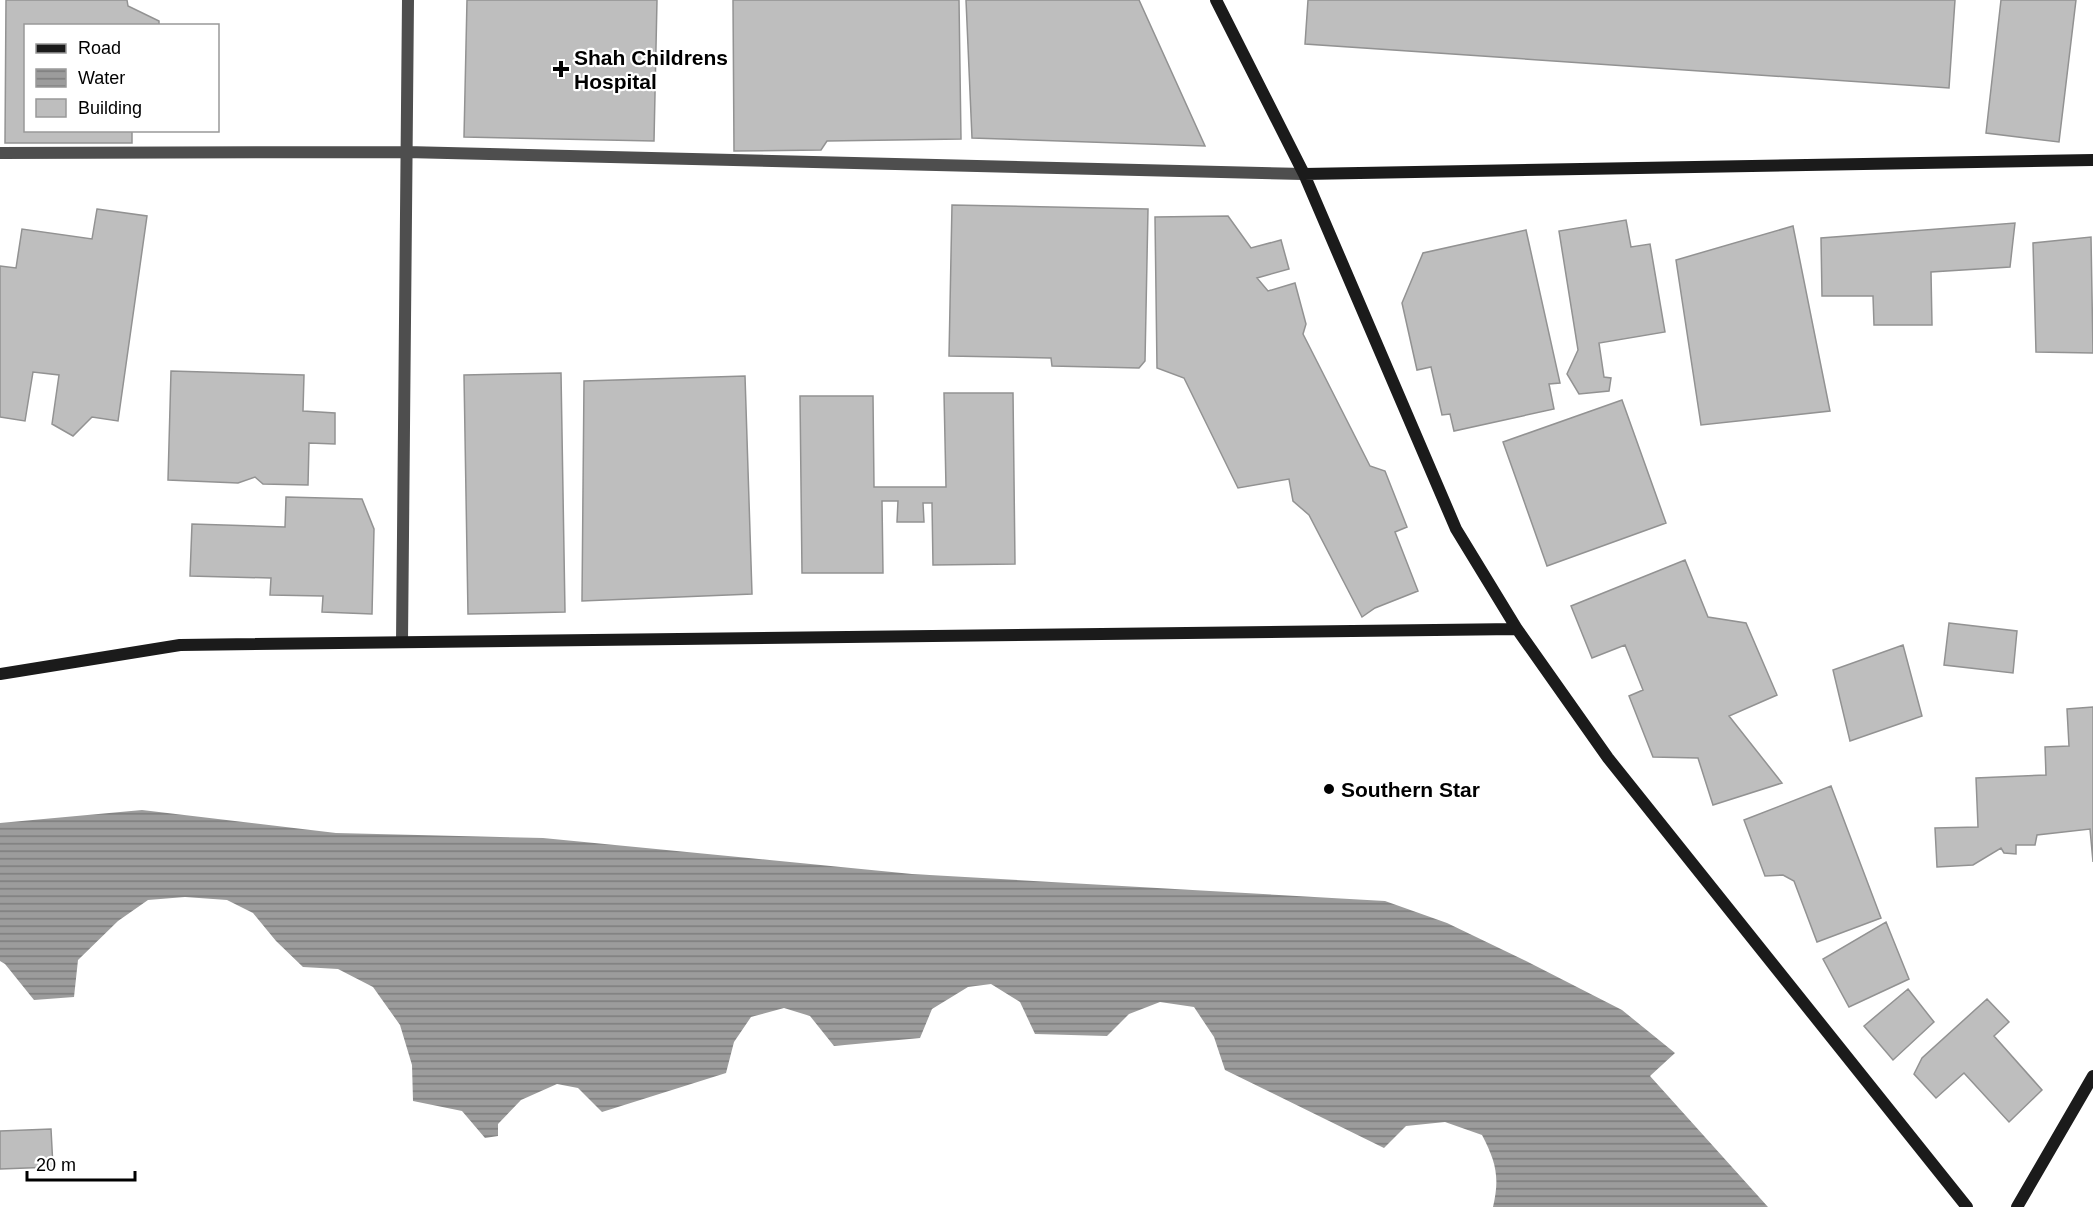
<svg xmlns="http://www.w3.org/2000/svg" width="2093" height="1207" font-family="Arial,sans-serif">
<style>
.water{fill:url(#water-rules)}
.building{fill:#bebebe;stroke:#929292;stroke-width:1.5}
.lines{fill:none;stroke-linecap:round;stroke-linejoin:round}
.street{stroke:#4e4e4e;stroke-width:12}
.secondary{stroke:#1b1b1b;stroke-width:12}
.poi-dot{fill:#000;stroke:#fff;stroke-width:2}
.labels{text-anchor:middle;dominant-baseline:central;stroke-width:4.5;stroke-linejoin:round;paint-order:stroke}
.poi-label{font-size:21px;font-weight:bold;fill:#000;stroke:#fff;text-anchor:start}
</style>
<defs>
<pattern id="water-rules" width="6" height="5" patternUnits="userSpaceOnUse" patternTransform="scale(1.5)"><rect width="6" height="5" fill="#9c9c9c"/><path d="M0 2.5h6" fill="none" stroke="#7d7d7d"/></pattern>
</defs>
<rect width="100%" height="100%" fill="#fff"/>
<path class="water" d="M142,810L336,833L543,838L912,874L1385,901L1447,923L1528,962L1622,1010L1675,1053L1650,1076L1768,1207H1493C1500,1177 1496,1162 1482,1135L1445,1122L1406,1126L1384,1148L1225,1070L1214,1037L1194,1007L1160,1002L1129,1014L1107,1036L1035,1034L1020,1002L991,984L968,987L932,1009L920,1038L834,1046L810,1016L784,1008L751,1017L734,1042L726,1073L602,1112L578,1088L557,1084L521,1100L498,1124V1136L485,1138L462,1111L413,1101L412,1065L400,1025L373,987L338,969L303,967L276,941L253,913L227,900L185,897L148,900L118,921L78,960L74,997L34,1000L5,964L0,961V823Z"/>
<path class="building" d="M6,0H127L128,6L159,21V26H26V130H132V143H5Z
M467,0H657L654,141L464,137Z
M733,0H959L961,139L827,141L821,150L734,151Z
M966,0H1139L1205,146L972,138Z
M1308,0H1955L1949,88L1305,44Z
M2001,0H2076L2059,142L1986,133Z
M952,205L1148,209L1145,361L1139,368L1052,366L1051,358L949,356Z
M97,209L147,216L118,421L92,417L73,436L52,424L59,375L33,372L25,421L0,417V266L16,268L22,229L92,239Z
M1228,216L1251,248L1281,240L1289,269L1257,278L1268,291L1295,283L1306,324L1303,334L1370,466L1385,471L1407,527L1395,532L1418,591L1375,608L1362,617L1309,515L1293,501L1289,479L1238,488L1184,378L1157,368L1155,217Z
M1626,220L1631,247L1650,244L1665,332L1599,343L1604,377L1611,378L1609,391L1579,394L1567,374L1578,350L1559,231Z
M2015,223L2010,267L1931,272L1932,325H1874L1873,296H1822L1821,238Z
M1793,226L1830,411L1701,425L1676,260Z
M1526,230L1560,383L1549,384L1554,409L1454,431L1450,414L1442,415L1431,367L1417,370L1402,303L1423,253Z
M2091,237L2093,353L2036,352L2033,243Z
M171,371L304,375L303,411L335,413V444L309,443L308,485L263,484L255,477L238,483L168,480Z
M561,373L565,612L468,614L464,375Z
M745,376L752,594L582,601L584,381Z
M944,393H1013L1015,564L933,565L932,503H923L924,522H897L898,501H882L883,573H802L800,396H873L874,487H946Z
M1622,400L1666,523L1547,566L1503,442Z
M286,497L362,499L374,529L372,614L322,612L323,596L270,595L271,578L190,576L192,524L285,527Z
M1685,560L1708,617L1746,623L1777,695L1729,716L1782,783L1713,805L1698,758L1653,757L1629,696L1643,690L1625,645L1592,658L1571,606Z
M1949,623L2017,631L2013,673L1944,665Z
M1903,645L1922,716L1850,741L1833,670Z
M2093,707V862L2090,829L2037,835L2035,845H2016V854L2004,853L2001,848L1973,865L1937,867L1935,828L1978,827L1976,778L2046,775L2045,747L2069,746L2067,709Z
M1831,786L1881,918L1817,942L1794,881L1783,875L1765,876L1744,820Z
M1886,922L1909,979L1849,1007L1823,959Z
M1908,989L1934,1022L1893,1060L1864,1026Z
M1987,999L2009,1022L1994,1036L2042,1090L2009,1122L1964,1073L1936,1098L1914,1074L1922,1058Z
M51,1129L53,1167L0,1169V1131Z"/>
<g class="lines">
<path class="street" d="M0,153L406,152L1304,174
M402,642L408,0"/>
<path class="secondary" d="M1216,0L1304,174L1456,529L1517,629L1608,758L1967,1207
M1304,174L2093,160
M0,674L180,645L1517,629
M2017,1207L2093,1076"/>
</g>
<g class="poi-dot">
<path d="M558 60h6v6h6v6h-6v6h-6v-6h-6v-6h6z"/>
<circle cx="1329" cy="789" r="6"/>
</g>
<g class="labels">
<g class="poi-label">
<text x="574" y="57">Shah Childrens<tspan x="574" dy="24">Hospital</tspan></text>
<text x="1341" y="789">Southern Star</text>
</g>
</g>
<rect x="24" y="24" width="195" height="108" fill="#ffffff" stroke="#999999" stroke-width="1.5"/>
<rect x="36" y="44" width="30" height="9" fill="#1b1b1b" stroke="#999999" stroke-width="1.5"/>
<text x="78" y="54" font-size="18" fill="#000000">Road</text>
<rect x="36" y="69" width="30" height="18" fill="url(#water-rules)" stroke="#999999" stroke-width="1.5"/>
<text x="78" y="84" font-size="18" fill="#000000">Water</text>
<rect x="36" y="99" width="30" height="18" fill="#bebebe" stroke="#999999" stroke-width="1.5"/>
<text x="78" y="114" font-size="18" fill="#000000">Building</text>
<path d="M27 1171v9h108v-9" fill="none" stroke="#000000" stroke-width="3"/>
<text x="36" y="1171" font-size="18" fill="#000000" stroke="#ffffff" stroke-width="4.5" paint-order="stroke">20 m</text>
</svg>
